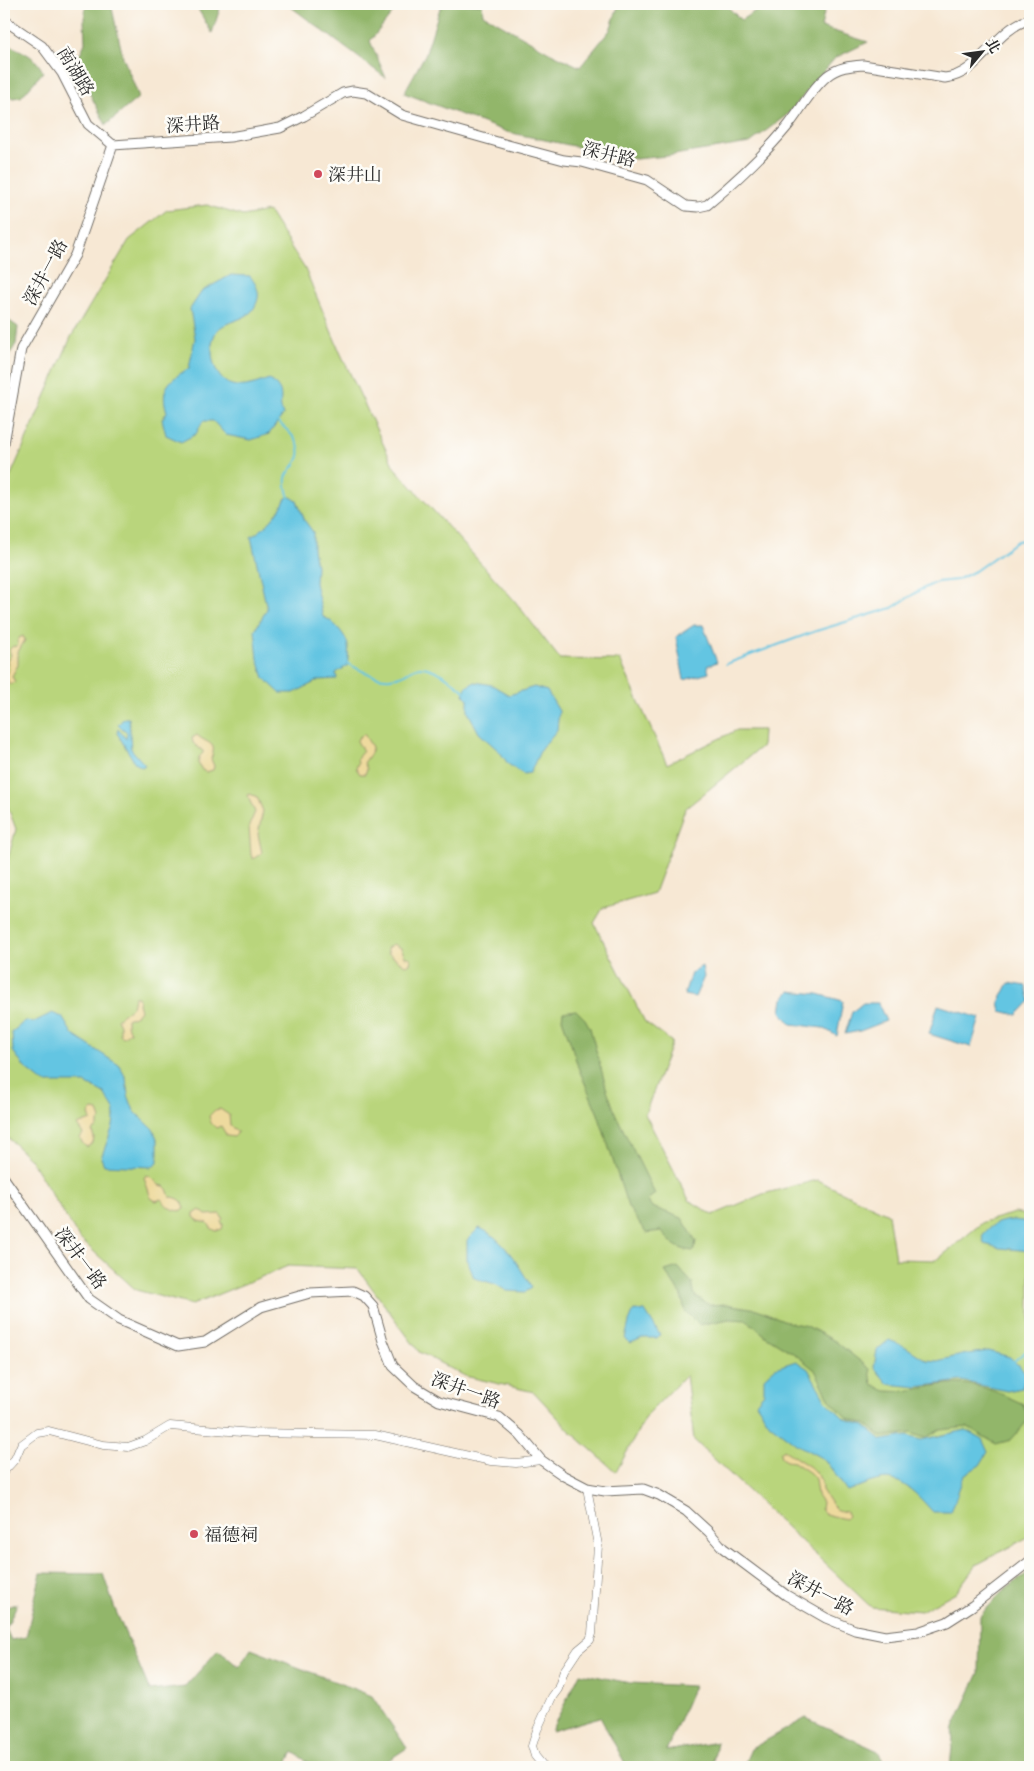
<svg xmlns="http://www.w3.org/2000/svg" width="1034" height="1771" font-family="'EB Garamond','Noto Serif TC',serif">
<style>
.green{fill:#b9d57b;stroke:#728053}
.forest{fill:#92b66b;stroke:#5e704b}
.sand{fill:#eeda9e;stroke:#8c8264}
.water{fill:#64c5e2;stroke:#487886}
.lines{fill:none;stroke-linecap:round;stroke-linejoin:round}
.stream{stroke:#64c5e2;stroke-width:2}
.minor-casing{stroke:#726d66;stroke-width:9}
.tertiary-casing{stroke:#726d66;stroke-width:11}
.minor{stroke:#fff;stroke-width:8}
.tertiary{stroke:#fff;stroke-width:9}
.poi-dot{fill:#d1495b;stroke:#fdfcf7;stroke-width:2}
.labels{text-anchor:middle;dominant-baseline:central;stroke-width:5;stroke-linejoin:round;paint-order:stroke}
.street-label{font-size:18px;fill:#2b2b2b;stroke:#fdfcf7}
.poi-label{font-size:18px;fill:#2b2b2b;stroke:#fdfcf7;text-anchor:start}
</style>
<rect width="100%" height="100%" fill="#fdfcf7"/>
<filter id="ink" filterUnits="userSpaceOnUse"><feTurbulence type="fractalNoise" baseFrequency=".02" numOctaves="2"/><feDisplacementMap in="SourceGraphic" scale="10" xChannelSelector="R" yChannelSelector="G"/><feConvolveMatrix kernelMatrix="1 2 1 2 8 2 1 2 1" color-interpolation-filters="sRGB"/></filter>
<filter id="wash" filterUnits="userSpaceOnUse"><feTurbulence type="fractalNoise" baseFrequency=".0096" numOctaves="4" result="noise"/><feDisplacementMap in="SourceGraphic" scale="20" xChannelSelector="R" yChannelSelector="G"/><feGaussianBlur stdDeviation="1.12" result="paint"/><feColorMatrix in="noise" values="0 0 0 0 0 0 0 0 0 0 0 0 0 0 0 0 0 1.4 0 .05"/><feComposite in="paint" operator="in"/></filter>
<g filter="url(#wash)">
<rect width="100%" height="100%" fill="#f7e8d4"/>
<path class="green" d="M207,205L243,216L268,211L305,269L340,352L394,467L514,600L560,659L620,660L667,764L737,730H763L762,746L685,809L654,893L603,908L594,923L645,1022L672,1042L645,1114L689,1200L713,1215L763,1194L817,1180L888,1214L895,1259L937,1260L983,1222L1015,1213L1030,1216V1536L976,1565L956,1592L921,1611L871,1607L694,1440L686,1375L647,1415L616,1472L570,1431L534,1392L465,1376L419,1352L358,1269L288,1266L192,1305L136,1290L79,1238L30,1159L4,1134V873L16,829L4,797V491L71,337L129,240L167,210Z"/>
<path class="forest" d="M86,4H111L123,57L139,97L106,125L75,65L85,43L84,19Z
M195,4H223L221,5L212,33Z
M287,4H400L370,41L386,78Z
M443,4H482L483,14L549,52L580,67L610,30L619,4H725L741,20L766,4H826L821,27L868,42L835,58L788,114L750,143L667,156L635,159L507,132L404,93L426,53L439,11Z
M4,43C19,50 36,55 43,72L21,97L12,98L4,94Z
M4,317L18,327L16,344L4,364Z
M576,1010L585,1019L590,1028L606,1087L616,1115L655,1194L647,1200L652,1207L682,1218L696,1241L694,1251C677,1250 671,1243 661,1231L646,1233L628,1207L598,1114L578,1067L571,1044L562,1019L563,1012Z
M678,1267L692,1283L695,1296L710,1305L725,1304L757,1309L788,1322L807,1326L835,1341L870,1369L872,1384C877,1386 882,1390 886,1391C911,1394 936,1382 960,1384C982,1384 1004,1395 1023,1404L1029,1419L1011,1440L996,1444L968,1427L940,1430L925,1438L911,1433L882,1437L866,1424L847,1418L830,1400L815,1370L796,1355L767,1337L747,1320L729,1319L699,1325L685,1311L681,1295L665,1271Z
M1030,1571V1767H950L954,1727L979,1673L980,1616L1001,1593Z
M41,1573L103,1574L115,1609L150,1691L185,1687L218,1650L239,1667L251,1649L372,1696L407,1748L378,1767H315L293,1752L285,1767H4V1608L17,1604L6,1629L11,1640L26,1637Z
M580,1673L630,1683L694,1686L666,1751L717,1742L712,1767H627L600,1717L551,1731Z
M806,1718L878,1751L886,1767H743L751,1749Z"/>
<path class="sand" d="M23,636L25,640L18,652V665L12,676L15,682L9,685L6,674L9,669L7,660L11,655L9,650L13,646L15,647L18,645L17,642L19,638Z
M364,734L372,747L371,753L364,763L367,769L365,774H360L356,768L358,763L357,758L363,751L357,741L358,738Z
M197,735C208,745 218,741 211,759L214,766L213,770L206,772L202,770L198,763L199,757L203,753V751L193,743L192,738Z
M250,794L257,797L263,811L258,834L262,853L253,859L251,855L249,826L255,812L247,795Z
M393,944L401,948L405,957H409L411,959L410,964L405,965L389,954L387,948Z
M134,997H138L139,1000L138,1004L140,1010L136,1015L127,1019V1025L130,1032L123,1037L120,1034V1025L117,1019L132,1007Z
M220,1109L229,1115L230,1126L237,1131V1134L234,1137L227,1136L221,1126L216,1128L211,1123L209,1116L215,1110Z
M93,1110L98,1111L101,1119L98,1122V1127L92,1131L94,1138L93,1143L87,1147L83,1144L80,1138L83,1134L77,1125L91,1120L89,1114Z
M146,1175L151,1177L159,1185L164,1186L167,1189L170,1197C178,1197 184,1201 185,1209C174,1214 168,1207 161,1199L156,1201L151,1198L144,1178Z
M200,1210L206,1215L220,1214L223,1219L221,1221L223,1225L222,1229L216,1231L211,1228L208,1223L199,1221L194,1217V1214Z
M784,1450L810,1467L818,1475L821,1481L822,1490L831,1504L837,1510L846,1512L848,1516L845,1519L825,1514L821,1509L822,1502L817,1495L815,1479L810,1473L794,1462L786,1461L781,1458L780,1453Z"/>
<path class="water" d="M231,275L250,276C259,288 262,297 252,311C244,321 223,321 216,332C207,347 213,380 232,385C245,389 257,383 269,379C289,395 276,397 283,415L269,434L251,440L226,435L213,421H203L196,434L181,442L166,435L162,419L167,412C159,387 170,380 189,368L195,338L190,309L202,291Z
M291,497L297,501L305,521L313,532V549L316,566L315,583L323,617C333,620 347,636 348,646C349,652 348,660 347,666L336,673L337,679L319,680L294,693H280L264,678L258,659L255,630L267,609L251,537C267,527 278,515 286,498Z
M694,625H703L717,662L707,666L709,673L684,680L676,637Z
M475,682L492,685L509,695L534,687L547,691L559,711L557,730L541,749L530,773L523,774L508,764L500,752L479,733L468,712V699L464,695L466,687Z
M124,718H129L131,749L145,765L142,767L135,763L117,733L118,729L126,739L127,732L118,725Z
M702,966L704,977L695,997L684,995L691,973Z
M1009,983L1026,986L1030,1001L1017,1015L1001,1011L999,1002Z
M790,991L818,994L843,1001L837,1036L823,1028L791,1024L781,1012L783,999Z
M863,1003H878L886,1021L860,1031L845,1034L852,1012Z
M938,1005L980,1018L971,1047L929,1034Z
M52,1013L62,1017L73,1035L119,1065L126,1078L128,1095L134,1111L153,1129L158,1141V1162L151,1167L104,1165L101,1158L113,1126L115,1111L104,1093L85,1083H44L24,1067L13,1051L12,1032L25,1021L34,1022Z
M1013,1220L1030,1222V1251L1000,1248L984,1244L982,1236C991,1224 999,1221 1013,1220Z
M479,1228C502,1236 520,1267 532,1288L525,1292L507,1291L495,1284L474,1278L467,1259V1240Z
M634,1310L645,1311L660,1335L657,1338H643L630,1343L625,1339L629,1322Z
M889,1340L906,1347L926,1360L937,1361L962,1355L988,1351L1010,1357L1027,1374L1022,1388L1007,1391L961,1381L917,1387L888,1384L874,1367L877,1350Z
M796,1361L808,1369L826,1401L845,1419L864,1425L882,1440L907,1436L921,1440L966,1430L982,1439L988,1452L980,1465L964,1475L951,1512H933C923,1501 909,1484 893,1480C881,1476 859,1487 847,1491L825,1460L796,1444L770,1424L756,1403L764,1393V1378L775,1368Z"/>
<g class="lines">
<path class="stream" d="M278,422C289,431 306,446 297,461C294,467 288,471 286,478C285,484 287,492 289,498
M347,663C364,672 383,684 403,675C408,672 415,667 420,667C437,667 452,682 465,691
M726,664L816,631L892,608L920,590L937,582L957,580L975,571L1017,541L1030,539
M1014,1361L1030,1348"/>
</g>
</g>
<g filter="url(#ink)">
<g class="lines">
<g class="minor-casing">
<path id="minor" d="M4,1471L15,1459L21,1445L37,1433L49,1431L103,1445L128,1447L145,1441L170,1426L253,1433L375,1435L491,1461L516,1463L541,1460
M544,1767L535,1756L532,1746L537,1730L552,1697L558,1689L564,1671L578,1650L590,1640L592,1634L598,1545L587,1488"/>
</g>
<g class="tertiary-casing">
<path id="tertiary" d="M4,20L42,46L62,73L88,124L113,145
M113,145L230,137L280,128L304,116L343,93L353,91L366,93L402,115L508,145L564,160L582,162L647,180L686,206L698,207L707,205C736,181 763,156 787,127C801,110 810,90 827,76C838,67 850,66 863,65L945,78C981,74 992,31 1030,19
M4,443L21,349L75,255L113,145
M4,1178L89,1299L119,1320L178,1346L205,1342L261,1307L310,1293L353,1291L364,1296L373,1306L383,1341L393,1366L414,1386L439,1401L499,1417L520,1435L541,1460L564,1476L587,1488L605,1491L643,1489L659,1495L686,1511L709,1532L723,1548L786,1595L826,1618L855,1630L885,1636L918,1632L947,1622L972,1606L1030,1561"/>
</g>
<use href="#minor" class="minor"/>
<use href="#tertiary" class="tertiary"/>
</g>
</g>
<g class="poi-dot">
<circle cx="318" cy="174" r="5"/>
<circle cx="194" cy="1534" r="5"/>
</g>
<g class="labels">
<g class="street-label">
<text transform="translate(76 71) rotate(59)">南湖路</text>
<text transform="translate(193 124) rotate(-4)">深井路</text>
<text transform="translate(609 154) rotate(14)">深井路</text>
<text transform="translate(45 272) rotate(-62)">深井一路</text>
<text transform="translate(81 1258) rotate(53)">深井一路</text>
<text transform="translate(466 1390) rotate(20)">深井一路</text>
<text transform="translate(821 1593) rotate(28)">深井一路</text>
</g>
<g class="poi-label">
<text x="328" y="174">深井山</text>
<text x="204" y="1534">福德祠</text>
</g>
</g>
<rect width="1034" height="1771" fill="none" stroke="#fdfcf7" stroke-width="20"/>
<g transform="translate(982 52) rotate(61)" stroke="#fdfcf7" stroke-width="4" paint-order="stroke">
<path d="M0-4L9 19L0 12L-9 19Z" fill="#2b2b2b"/>
<text y="-8" font-size="14" font-weight="bold" text-anchor="middle" fill="#2b2b2b">北</text>
</g>
</svg>
